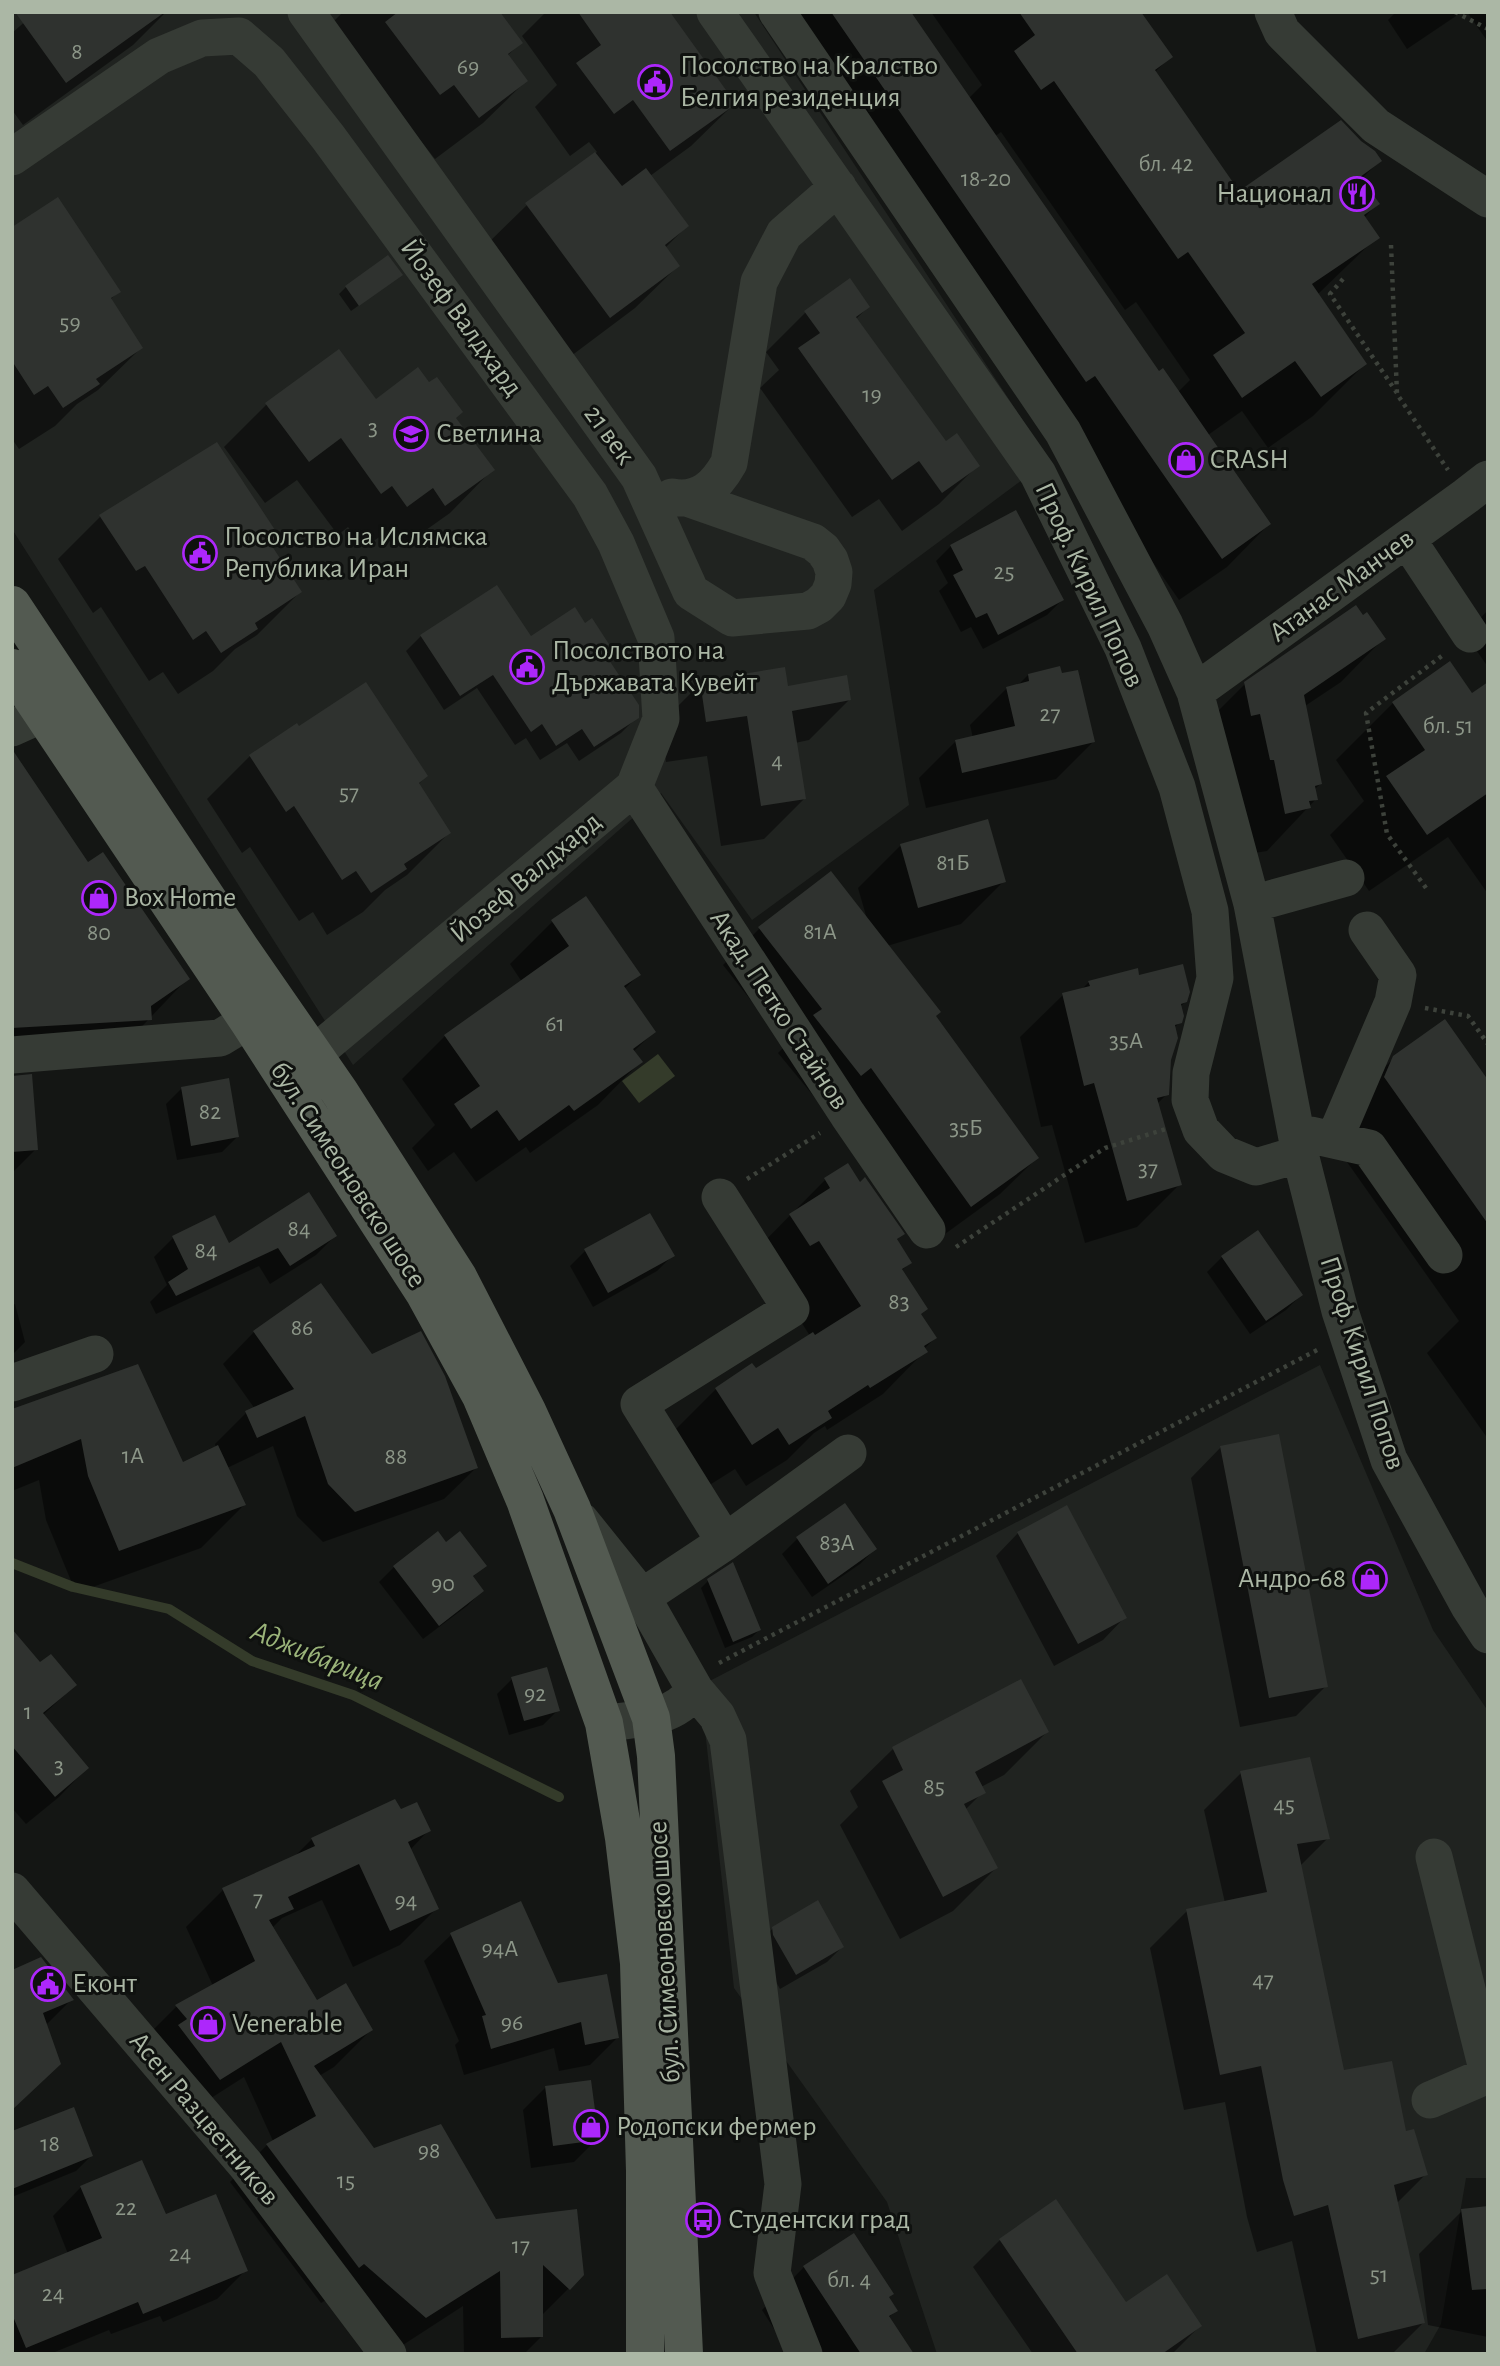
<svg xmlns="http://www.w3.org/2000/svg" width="1500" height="2366" font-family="'Alegreya Sans',sans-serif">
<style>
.built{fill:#202320}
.water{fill:#343b2a}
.shadow{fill:#0007;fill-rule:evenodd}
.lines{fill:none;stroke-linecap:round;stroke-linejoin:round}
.stream{stroke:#343b2a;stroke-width:10}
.building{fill:#2f322f}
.path{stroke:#3d423b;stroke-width:4.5;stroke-dasharray:3.5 5;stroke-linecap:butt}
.minor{stroke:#363b35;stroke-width:37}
.major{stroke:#535a51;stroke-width:38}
.labels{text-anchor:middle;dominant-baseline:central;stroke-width:6;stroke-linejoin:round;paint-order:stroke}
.number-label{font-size:24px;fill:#8c9688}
.poi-label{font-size:28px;fill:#abb7a5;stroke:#0f110f;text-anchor:start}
.street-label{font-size:28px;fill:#abb7a5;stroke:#0f110f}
.water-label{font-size:30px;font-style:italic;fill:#9bb47a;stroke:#0f110f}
</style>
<rect width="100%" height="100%" fill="#141614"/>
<path class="built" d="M12,12H754L1049,460L874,590L909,805L752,920L661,793L353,1065L12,529Z
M1320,1365L1433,1630L1488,1711V2178H1466L1441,2324L1424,2354H937L887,2202L734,1988L700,1686Z"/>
<path class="water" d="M658,1054L675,1076L639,1103L622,1081Z"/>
<path class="shadow" d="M36,12H166L133,45L23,125L12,110V33Z
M343,12H498L521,43L507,56L526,81L483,123L435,159L330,25Z
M546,12H637L734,104L691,146L650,176L687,226L665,248L678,266L635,308L567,359L484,247L527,205L597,152L589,142L570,156L535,107L557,85L522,36Z
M783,12H909L968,99L982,85L931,12H1139L1170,57L1154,73L1239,193L1380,161L1360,180L1377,204L1364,218L1377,237L1317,295L1365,364L1313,416L1268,448L1242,411L1208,435L1269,524L1227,567L1179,600L1052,417ZM1001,132L1125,310L1136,302L1190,380L1178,392L1158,374L994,137Z
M1396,12H1462L1407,49L1388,20Z
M1467,12H1488V42Z
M12,228L118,292L110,300L141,348L98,390L77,404L55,426L19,449L12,439Z
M849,280L868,307L856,319L945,444L978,465L939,504L902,531L879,499L852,517L760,388L779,370L766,352L805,313Z
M393,281L351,311L339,294L346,287Z
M376,401L454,418L492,470L450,513L402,547L389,530L364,548L348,527L338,535L297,480L265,503L224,447L266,405Z
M101,516L277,536L269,545L300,592L257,635L235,649L213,671L178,694L163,672L149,681L101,607L93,613L58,559Z
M951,546L1062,600L1047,615L983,649L971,627L961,632L939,591L948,583L936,561Z
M496,588L530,639L608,661L637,717L621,733L579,761L567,743L540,760L526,738L515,745L477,688L444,710L406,651L421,636Z
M1488,610V667L1465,634Z
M1383,639L1341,682L1305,706L1320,784L1314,790L1316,799L1267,851L1242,855L1202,727L1245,684Z
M1450,664L1472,695L1488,684V894L1448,837L1369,891L1330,835L1364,801L1336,760L1393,703Z
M1028,675L1093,742L1056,779L926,808L919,778L956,741L973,738L970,725L1007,688L1018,685Z
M701,683L787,688L849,700L809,740L795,743L804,799L764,839L721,846L707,756L666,762L660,724Z
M250,756L426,776L418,785L449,833L407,875L385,890L363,912L327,935L313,912L299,921L250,847L242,853L207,799Z
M12,768L88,864L188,978L108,1062L12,1068Z
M900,846L1004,881L961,924L887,946L934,1017L1037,1158L1000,1194L934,1242L778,1053L786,1045L723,965L759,929L830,873L867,919L858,888Z
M552,922L639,975L624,989L654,1032L633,1052L640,1062L598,1105L530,1153L526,1147L476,1182L454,1152L428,1171L412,1148L435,1125L402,1079L445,1036L522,982L510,964Z
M1138,977L1186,1001L1180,1007V1022L1174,1028L1167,1094L1157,1104L1180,1184L1137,1227L1085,1243L1052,1125L1041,1127L1020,1037L1063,995L1081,990L1089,982Z
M1394,1058L1488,1083V1439L1427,1353L1459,1321L1328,1135L1336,1116Z
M181,1089L237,1137L222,1152L177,1160L166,1104Z
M12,1096L36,1149L12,1173Z
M825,1180L859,1184L902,1234L896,1241L910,1263L901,1271L920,1315L935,1338L924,1349L925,1351L883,1394L827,1430L825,1426L814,1433L787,1460L746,1486L735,1469L708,1486L673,1432L716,1389L756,1371L810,1336L776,1282L748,1258Z
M335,1236L316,1255L270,1284L259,1266L156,1314L150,1302L167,1285L154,1257L173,1238L228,1245Z
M585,1251L672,1256L657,1271L593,1307L570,1266Z
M1222,1257L1301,1295L1286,1310L1250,1334L1207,1272Z
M15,1304L25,1342L12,1355V1305Z
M254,1332L371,1356L476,1468L444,1499L323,1542L297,1516L273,1446L227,1468L244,1505L201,1548L76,1593L46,1520L39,1480L12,1491V1411L182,1464L216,1448L215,1444L246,1413L255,1409L223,1364Z
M1221,1447L1326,1686L1296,1716L1240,1727L1191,1478Z
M1018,1533L1125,1617L1103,1640L1054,1666L996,1556Z
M797,1539L875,1549L860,1564L812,1597L782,1554Z
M446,1545L484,1565L472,1578L482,1591L467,1606L423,1639L379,1582L394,1567Z
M708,1581L759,1630L752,1637L725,1648L701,1588Z
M12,1648L75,1685L43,1715L87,1768L59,1797L26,1824L12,1808Z
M512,1679L558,1710L543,1725L509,1735L497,1694Z
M1020,1681L1047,1732L1004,1775L981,1787L983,1792L965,1810L996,1868L953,1911L900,1939L840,1825L858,1807L850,1791L893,1749Z
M1241,1773L1328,1838L1300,1866L1343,2072L1405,2134L1426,2174L1396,2204L1423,2323L1392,2354H1317L1292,2241L1257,2252L1247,2217L1225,2102L1184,2110L1150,1948L1187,1911L1225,1903L1204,1810Z
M400,1812L428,1831L410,1850L437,1908L400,1945L353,1967L322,1900L282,1918L272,1928L316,2003L371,2030L334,2067L319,2076L373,2150L582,2275L541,2316L542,2336L524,2354H464L463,2306L389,2354L326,2300L321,2303L230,2182L267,2145L273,2141L244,2077L183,2116L139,2044L176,2007L213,1986L186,1927L223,1890L293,1858L312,1839Z
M773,1928L842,1947L827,1962L780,1989L759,1951L758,1944Z
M451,1935L557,1985L617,2038L590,2065L559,2071L554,2048L464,2075L455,2045L459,2041L424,1961Z
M12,1972L72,1999L45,2026Z
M546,2087L597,2139L574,2162L531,2168L523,2110Z
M12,2133L91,2156L76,2171L12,2197Z
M81,2187L165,2217L246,2270L217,2299L163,2322L160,2316L111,2334L109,2330L50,2354H12V2277L68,2254L53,2216Z
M1056,2202L1126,2304L1200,2326L1172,2354H1033L973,2267L1000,2240Z
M1488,2208V2337L1428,2325L1419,2254L1462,2211Z
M804,2267L887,2298L896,2311L888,2318L912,2354H790L762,2310Z"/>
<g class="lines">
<path class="stream" d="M12,1563L73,1587L169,1609L252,1661L353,1695L559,1797"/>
</g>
<path class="building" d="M15,12H165L66,83Z
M398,12H500L523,43L508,54L528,81L479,118L454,85L440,95L385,22Z
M578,12H670L736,104L670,151L633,100L614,114L576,63L601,45Z
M831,12H911L1159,371L1163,368L1271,524L1222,559L1095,376L1086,382Z
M1019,12H1141L1173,57L1155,70L1239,191L1341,120L1361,141L1375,151L1382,161L1360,177L1380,204L1364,215L1380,238L1312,284L1367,364L1321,397L1295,361L1242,398L1213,355L1245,333L1188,252L1178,259L1054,81L1041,90L1014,51L1035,35Z
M595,152L622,186L646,168L689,226L665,245L680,266L610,318L525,203Z
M58,197L121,292L111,298L143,348L96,379L100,384L63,408L48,386L34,395L12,361V227Z
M388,255L403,275L359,306L345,286Z
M850,278L870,307L856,317L946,441L957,433L980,466L942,493L919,461L892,480L798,348L820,333L804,311Z
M339,349L376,399L418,367L429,382L437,377L463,412L456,418L495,470L445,506L433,488L407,507L392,486L381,494L341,438L309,462L265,403Z
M217,442L279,536L270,543L302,592L255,623L258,629L221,653L206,631L193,640L145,566L136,571L99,515Z
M1016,510L1064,600L998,635L987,613L976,618L953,575L963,570L950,545Z
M497,585L531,636L575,607L585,623L592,618L616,655L609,660L639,705V718L594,747L582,729L556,746L542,724L531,732L493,675L460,696L420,635Z
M1356,605L1363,615L1367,612L1386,639L1304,695L1322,784L1315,786L1318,800L1309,801L1311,808L1285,814L1274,760H1270L1260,714L1251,716L1244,682Z
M1450,661L1472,693L1488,682V793L1427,835L1386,776L1425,750L1392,702Z
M1060,666L1062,673L1078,670L1095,742L962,773L955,740L1015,726L1006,687L1029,681L1028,674Z
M785,667L788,686L847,675L851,700L792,711L806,799L761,806L747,716L706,722L700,681Z
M366,682L428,776L419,783L451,833L404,864L407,869L371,893L356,871L342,880L294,806L286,812L249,755L297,723L299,726Z
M12,749L88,862L103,852L190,979L151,1006L152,1020L12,1028Z
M988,819L1006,882L918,908L900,844Z
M831,871L941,1012L936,1016L1039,1158L971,1207L871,1068L861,1076L813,1015L822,1009L758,927Z
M586,896L641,975L624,986L656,1032L633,1049L643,1062L574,1111L569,1105L519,1141L497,1110L471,1129L454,1104L480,1086L444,1035L569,946L551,920Z
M1183,964L1190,992L1187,1002L1181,1004L1184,1016L1182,1023L1175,1025L1178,1038L1171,1060L1169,1095L1157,1098L1182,1185L1127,1201L1094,1083L1084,1086L1062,993L1090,986L1088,981L1138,968L1139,975Z
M1445,1019L1488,1080V1224L1384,1077L1393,1056Z
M32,1074L38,1150L12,1152V1076Z
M229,1078L239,1137L191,1146L181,1087Z
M848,1163L860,1182L865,1177L905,1234L897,1239L912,1263L902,1269L928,1309L921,1314L937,1338L924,1346L928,1352L870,1388L868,1385L828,1411L832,1418L789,1445L778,1428L752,1445L715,1388L752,1363L756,1368L813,1332L815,1335L861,1306L819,1241L810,1246L789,1214L830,1188L824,1178Z
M309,1192L337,1236L290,1266L278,1248L176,1296L168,1282L188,1269L172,1236L215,1215L229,1243Z
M650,1213L675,1256L608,1293L584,1249Z
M1258,1230L1303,1295L1266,1321L1221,1256Z
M321,1283L372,1354L421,1331L445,1376L478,1468L355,1512L328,1484L305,1416L257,1438L245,1411L294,1389L253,1331Z
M138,1364L183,1462L218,1445L246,1505L119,1551L88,1476L81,1439L12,1468V1409Z
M1279,1434L1328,1687L1269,1698L1220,1446Z
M845,1503L877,1549L828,1584L796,1537Z
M1067,1505L1127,1618L1078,1644L1017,1532Z
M438,1531L446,1542L460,1531L487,1566L473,1576L484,1591L439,1626L393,1566Z
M733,1562L761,1630L733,1642L707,1579Z
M12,1629L40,1662L51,1654L77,1685L43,1713L89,1768L55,1797L12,1746Z
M547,1667L560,1711L524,1721L511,1677Z
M1021,1679L1049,1732L975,1772L986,1793L964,1804L998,1868L943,1897L882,1781L903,1770L892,1747Z
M1310,1757L1330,1839L1297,1844L1344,2070L1392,2061L1406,2131L1414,2129L1428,2175L1394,2185L1425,2323L1358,2339L1328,2205L1294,2216L1283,2180L1261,2066L1220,2075L1186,1909L1267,1892L1240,1771Z
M395,1799L401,1809L417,1802L431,1831L408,1842L439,1909L390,1931L359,1864L288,1897L294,1909L269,1920L317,2000L346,1983L373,2030L314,2066L374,2148L441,2124L496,2219L577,2209L584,2275L570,2290L543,2265V2337L501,2338L500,2271L426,2318L364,2264L359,2268L266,2144L316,2116L281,2042L220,2080L178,2025L187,2019L175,2005L255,1961L222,1888L315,1846L311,1838Z
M818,1900L844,1947L796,1975L773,1935L772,1927Z
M521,1901L558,1983L607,1974L619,2038L585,2045L581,2022L491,2049L482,2016L486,2015L450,1933Z
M41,1957L74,2000L43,2013L61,2064L12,2110V1970Z
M591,2080L599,2140L553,2146L545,2086Z
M74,2107L93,2156L12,2189V2131Z
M142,2160L166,2214L216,2194L248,2271L143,2314L138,2302L26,2348L12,2314V2275L102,2238L80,2186Z
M1056,2199L1126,2302L1167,2274L1202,2326L1162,2354H1078L999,2239Z
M1488,2206V2289L1472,2290L1461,2209Z
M854,2233L894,2294L889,2297L898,2311L889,2316L914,2354H861L803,2266Z"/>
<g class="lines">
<path class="path" d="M1455,12L1488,29
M1391,245L1397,394L1448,470
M1343,279L1330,294L1397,393
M1426,888L1387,834L1366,713L1443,655
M1425,1008L1468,1016L1488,1044
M747,1179L820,1133
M956,1247L1105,1148L1166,1129
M719,1663L1319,1349"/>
<path class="minor" d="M306,12L639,477L691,592L732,618L808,611L819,605L828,596L833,584L834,572L830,560L823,550L813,542L690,499
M715,12L1038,474L1123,648L1177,787L1210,911L1215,978L1191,1073L1190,1100L1201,1130L1224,1154L1256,1167L1300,1154
M777,12L1063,432L1165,625L1195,692L1252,904L1300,1154L1340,1311L1389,1460L1469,1606L1488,1635
M1273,12L1282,32L1376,126L1488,199
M12,157L159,56L202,38L239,36L269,62L328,137L590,495L616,543L656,638L661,719L634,787L291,1073
M672,497C700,502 716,486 729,463L759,282L784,234L838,187
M1407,539L1470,634
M1195,692L1466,496L1488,479
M12,728L43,714
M634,787L848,1115L927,1230
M1252,904L1346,878
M12,1055L220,1038L274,1005
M1311,1135L1369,1148L1444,1255
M1334,1140L1393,1002L1398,975L1367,930
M720,1197L791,1309L639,1404L725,1542
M12,1383L95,1354
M581,1521L642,1597L695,1690L717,1716L728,1740L783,2184L772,2273L804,2354
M642,1597L725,1542L848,1453
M604,1723C638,1719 673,1720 695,1690
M1434,1857L1488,2073
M12,1891L246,2165L388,2354
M1430,2100L1488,2075"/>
<path class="major" d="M12,605L240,948L339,1091L458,1277L527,1411L572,1509L651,1718L656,1756L684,2354
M12,668L249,1022L425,1294L481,1396L525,1500L604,1723L624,1838L639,1963L645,2171V2354"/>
</g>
<defs>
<g id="civic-ring" transform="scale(1.75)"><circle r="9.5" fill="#0f110f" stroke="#ad27fb" stroke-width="1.5"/><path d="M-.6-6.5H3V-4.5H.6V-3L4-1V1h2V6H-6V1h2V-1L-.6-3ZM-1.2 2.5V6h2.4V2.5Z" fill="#ad27fb"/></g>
<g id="restaurant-ring" transform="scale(1.75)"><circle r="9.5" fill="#0f110f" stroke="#ad27fb" stroke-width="1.5"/><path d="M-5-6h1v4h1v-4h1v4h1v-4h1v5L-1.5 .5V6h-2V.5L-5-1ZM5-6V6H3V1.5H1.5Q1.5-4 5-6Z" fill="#ad27fb"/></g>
<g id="school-ring" transform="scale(1.75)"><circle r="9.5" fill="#0f110f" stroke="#ad27fb" stroke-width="1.5"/><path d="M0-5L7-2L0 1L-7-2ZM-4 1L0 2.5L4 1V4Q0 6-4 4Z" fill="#ad27fb"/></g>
<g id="shop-ring" transform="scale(1.75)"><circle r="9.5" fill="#0f110f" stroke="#ad27fb" stroke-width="1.5"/><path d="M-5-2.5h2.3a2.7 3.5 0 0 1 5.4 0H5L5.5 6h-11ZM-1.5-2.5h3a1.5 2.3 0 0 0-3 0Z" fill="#ad27fb"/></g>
<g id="bus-ring" transform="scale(1.75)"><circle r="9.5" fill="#0f110f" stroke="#ad27fb" stroke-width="1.5"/><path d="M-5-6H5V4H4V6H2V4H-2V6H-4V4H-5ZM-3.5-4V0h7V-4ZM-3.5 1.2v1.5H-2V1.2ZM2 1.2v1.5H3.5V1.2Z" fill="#ad27fb"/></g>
</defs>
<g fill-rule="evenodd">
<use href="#civic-ring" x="655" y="82"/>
<use href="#restaurant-ring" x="1357" y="194"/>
<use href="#school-ring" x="411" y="434"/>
<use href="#shop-ring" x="1186" y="460"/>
<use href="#civic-ring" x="200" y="553"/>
<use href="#civic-ring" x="527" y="667"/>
<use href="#shop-ring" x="99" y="898"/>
<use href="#shop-ring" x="1370" y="1579"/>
<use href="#civic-ring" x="48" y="1984"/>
<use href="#shop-ring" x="208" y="2024"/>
<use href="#shop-ring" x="591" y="2127"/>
<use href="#bus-ring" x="703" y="2220"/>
</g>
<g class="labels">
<g class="number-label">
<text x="77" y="52">8</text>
<text x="468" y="67">69</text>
<text x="1166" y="164">бл. 42</text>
<text x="986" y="179">18-20</text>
<text x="70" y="323">59</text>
<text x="872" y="395">19</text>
<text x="373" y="428">3</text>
<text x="1004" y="572">25</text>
<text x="1050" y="714">27</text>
<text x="1448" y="726">бл. 51</text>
<text x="777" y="761">4</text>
<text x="349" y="793">57</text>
<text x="953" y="863">81Б</text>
<text x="820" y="932">81А</text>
<text x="99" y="933">80</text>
<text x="555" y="1024">61</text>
<text x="1126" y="1041">35А</text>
<text x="210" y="1112">82</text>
<text x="966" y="1128">35Б</text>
<text x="1148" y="1169">37</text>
<text x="299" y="1229">84</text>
<text x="206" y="1251">84</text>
<text x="899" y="1302">83</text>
<text x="302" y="1328">86</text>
<text x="133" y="1456">1А</text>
<text x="396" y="1457">88</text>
<text x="837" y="1543">83А</text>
<text x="443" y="1584">90</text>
<text x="535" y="1694">92</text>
<text x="28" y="1712">1</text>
<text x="59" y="1766">3</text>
<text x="934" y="1787">85</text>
<text x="1284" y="1805">45</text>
<text x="258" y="1899">7</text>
<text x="406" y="1901">94</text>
<text x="500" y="1949">94А</text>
<text x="1263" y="1980">47</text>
<text x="512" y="2023">96</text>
<text x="50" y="2144">18</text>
<text x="429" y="2151">98</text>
<text x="346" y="2181">15</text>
<text x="126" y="2208">22</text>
<text x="521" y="2246">17</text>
<text x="180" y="2254">24</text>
<text x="1379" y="2275">51</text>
<text x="849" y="2280">бл. 4</text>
<text x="53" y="2294">24</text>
</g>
<g class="poi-label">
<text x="680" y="66">Посолство на Кралство<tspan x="680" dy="32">Белгия резиденция</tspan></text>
<text x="1332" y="194" text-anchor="end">Национал</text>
<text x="436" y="434">Светлина</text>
<text x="1210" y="460">CRASH</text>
<text x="224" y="537">Посолство на Ислямска<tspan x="224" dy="32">Република Иран</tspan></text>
<text x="552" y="651">Посолството на<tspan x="552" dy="32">Държавата Кувейт</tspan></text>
<text x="124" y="898">Box Home</text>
<text x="1346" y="1579" text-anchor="end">Андро-68</text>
<text x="72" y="1984">Еконт</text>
<text x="232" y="2024">Venerable</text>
<text x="616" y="2127">Родопски фермер</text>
<text x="728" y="2220">Студентски град</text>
</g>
<g class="street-label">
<text transform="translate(461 318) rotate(54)">Йозеф Валдхард</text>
<text transform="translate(609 435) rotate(54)">21 век</text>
<text transform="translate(1089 585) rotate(65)">Проф. Кирил Попов</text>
<text transform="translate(1342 586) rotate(-36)">Атанас Манчев</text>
<text transform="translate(526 878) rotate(-40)">Йозеф Валдхард</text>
<text transform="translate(779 1010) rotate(57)">Акад. Петко Стайнов</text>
<text transform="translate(348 1175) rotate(57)">бул. Симеоновско шосе</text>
<text transform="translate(1362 1363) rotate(72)">Проф. Кирил Попов</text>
<text transform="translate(665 1952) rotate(-93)">бул. Симеоновско шосе</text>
<text transform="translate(204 2119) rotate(50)">Асен Разцветников</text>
</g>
<g class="water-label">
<text transform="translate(317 1656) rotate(22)">Аджибарица</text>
</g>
</g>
<rect width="1500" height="2366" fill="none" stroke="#abb7a5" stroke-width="28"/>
</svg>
